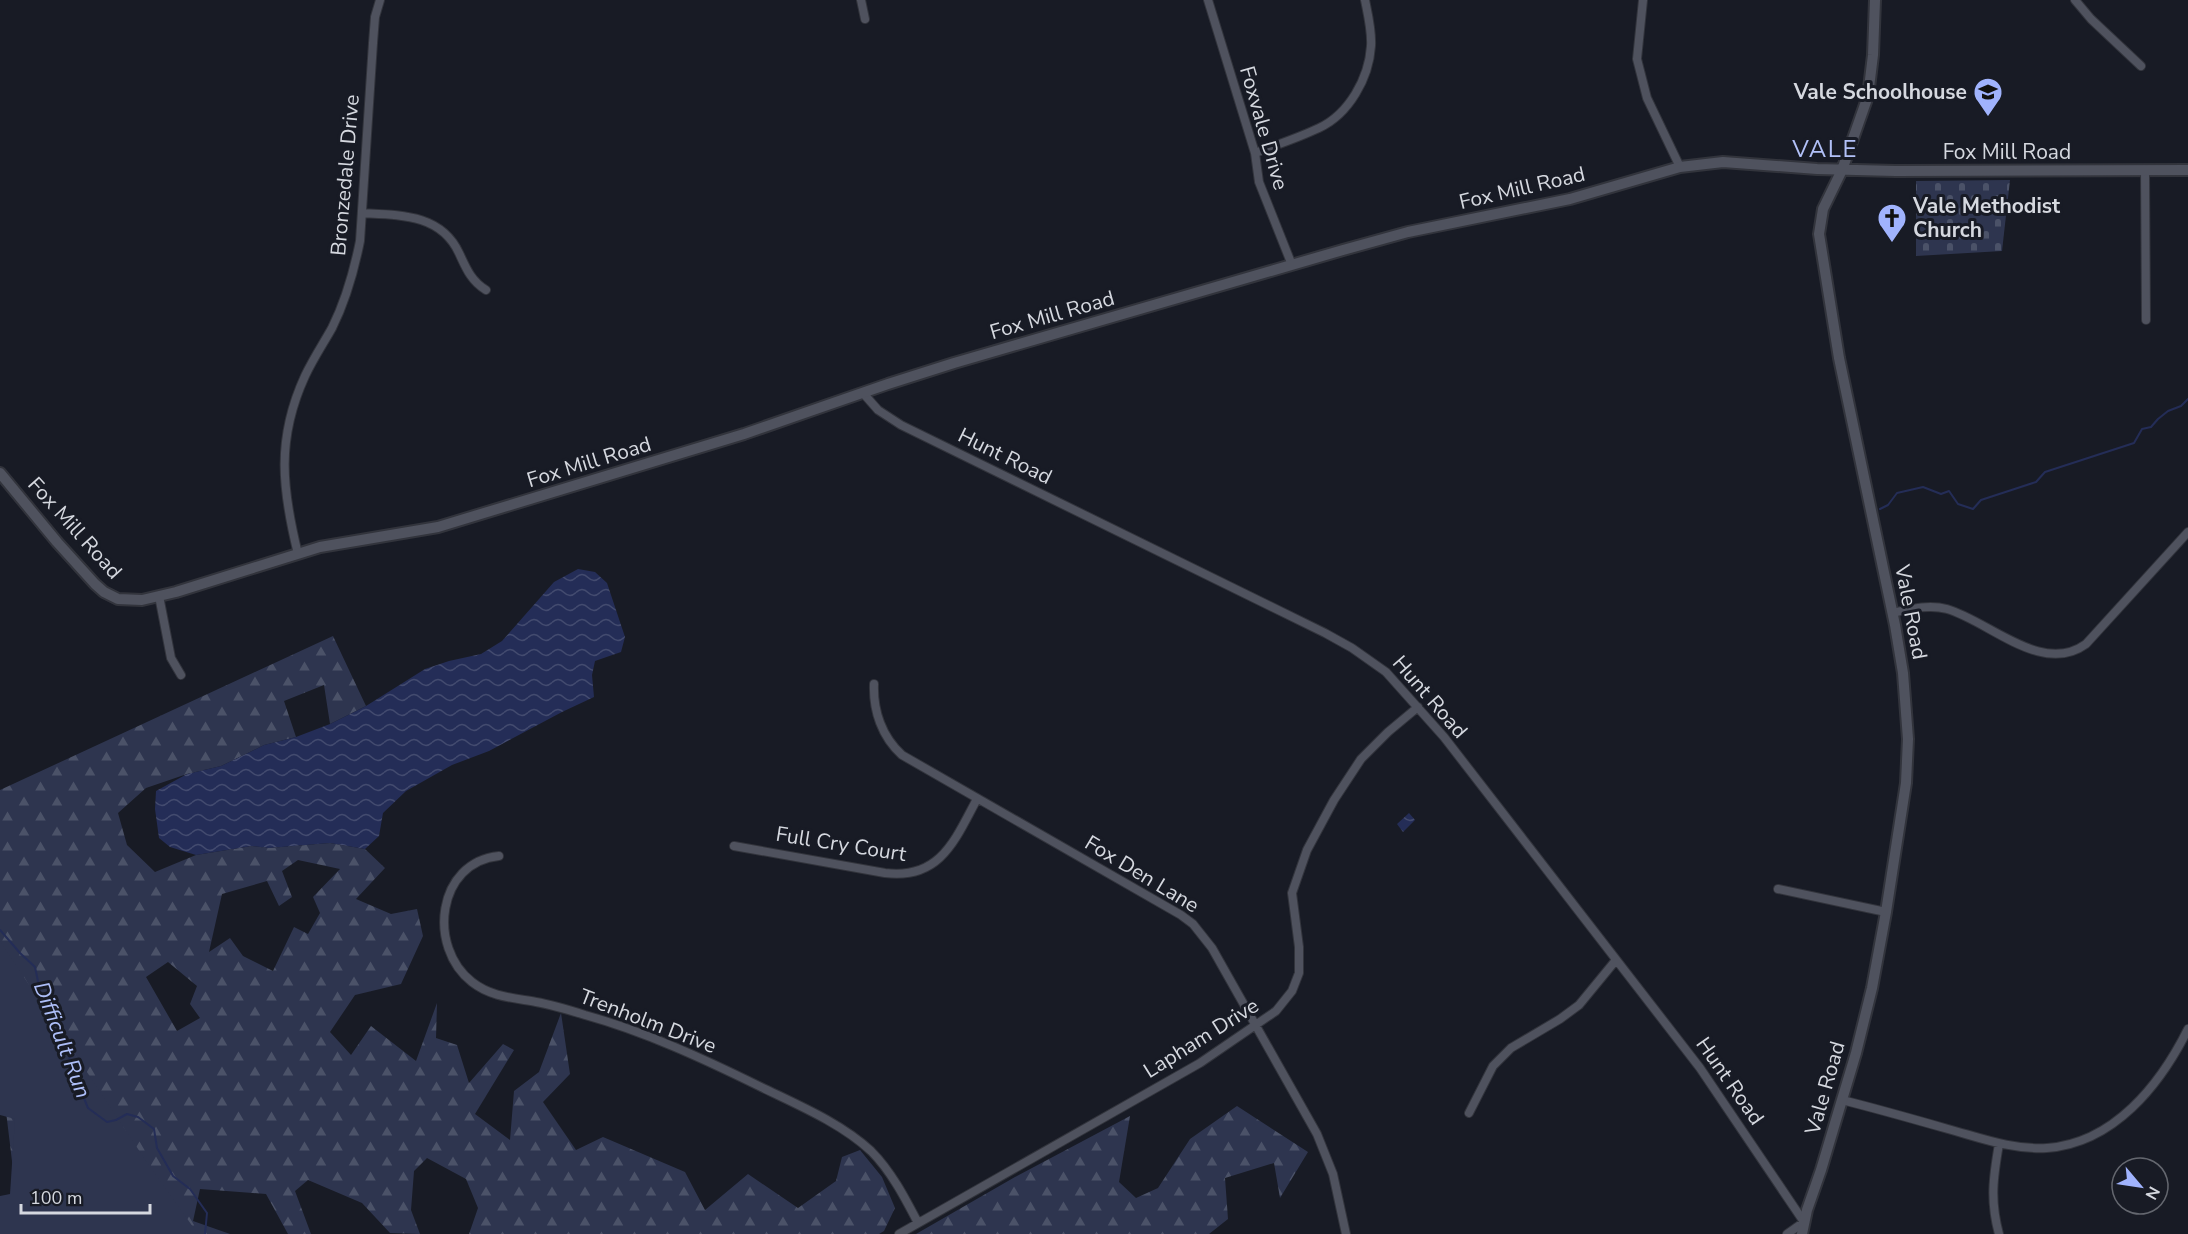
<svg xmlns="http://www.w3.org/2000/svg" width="2188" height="1234" font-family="'Nunito Sans',sans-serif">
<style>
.forest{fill:url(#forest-firs);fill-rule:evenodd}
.cemetery{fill:url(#cemetery-stones)}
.green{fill:#2e354f}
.water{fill:url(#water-waves)}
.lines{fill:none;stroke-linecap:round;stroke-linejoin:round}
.stream{stroke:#242d57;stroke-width:2}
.street-casing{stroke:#32343c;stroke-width:10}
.secondary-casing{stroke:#32343c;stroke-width:14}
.street{stroke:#4f525e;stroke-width:8}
.secondary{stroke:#4f525e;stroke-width:10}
.labels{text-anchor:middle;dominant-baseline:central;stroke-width:6;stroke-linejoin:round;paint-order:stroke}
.poi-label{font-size:21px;font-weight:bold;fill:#d5d8df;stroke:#181b25;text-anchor:end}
.street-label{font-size:21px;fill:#d5d8df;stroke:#181b25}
.water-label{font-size:22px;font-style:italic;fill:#adbef8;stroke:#181b25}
.quarter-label{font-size:24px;letter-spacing:1.5px;fill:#b2c1f8;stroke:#181b25}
</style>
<defs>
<pattern id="forest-firs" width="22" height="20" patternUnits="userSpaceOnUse" patternTransform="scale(1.5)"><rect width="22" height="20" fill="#2e354f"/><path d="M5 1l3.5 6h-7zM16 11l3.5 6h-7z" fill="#4b5268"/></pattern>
<pattern id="cemetery-stones" width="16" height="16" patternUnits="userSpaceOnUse" patternTransform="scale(1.5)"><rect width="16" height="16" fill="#2e354f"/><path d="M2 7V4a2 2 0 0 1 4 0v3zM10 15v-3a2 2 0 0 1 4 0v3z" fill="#4b5268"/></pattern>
<pattern id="water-waves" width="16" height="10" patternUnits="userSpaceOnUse" patternTransform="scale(1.5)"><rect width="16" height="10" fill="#242d57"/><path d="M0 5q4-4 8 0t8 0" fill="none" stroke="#434b6f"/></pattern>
</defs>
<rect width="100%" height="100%" fill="#181b25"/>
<path class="forest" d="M333,636L366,706L330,724L324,685L284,701L296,737L264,745L221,766L187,774L146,788L118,813L127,845L155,872L196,855L252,846L269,848L330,843L365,849L385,868L356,899L391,914L417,909L423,936L401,984L355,995L330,1032L351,1055L371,1026L416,1061L437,1003L436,1038L457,1045L469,1083L503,1044L514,1050L475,1114L510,1140L514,1091L539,1072L561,1013L570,1074L543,1102L576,1150L603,1137L685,1172L705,1210L748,1174L798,1208L836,1181L842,1157L860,1150L882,1177L895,1208L884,1231L879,1234H469L478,1208L466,1179L427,1158L414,1171L411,1210L420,1234L390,1233L362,1203L308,1180L295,1191L311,1234H288L266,1194L200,1189L193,1221L230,1234H13L20,1227L0,1062V790ZM298,860L340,869L313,897L320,913L308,934L294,927L273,971L243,956L230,938L209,952L222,894L267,881L279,906L292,897L282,871ZM168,962L197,986L190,1004L200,1018L177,1031L146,977Z
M1237,1106L1308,1152L1280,1198L1274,1163L1225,1178L1228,1219L1209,1234H916L1015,1177L1130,1116L1119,1182L1136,1198L1158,1188L1190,1139Z"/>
<path class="cemetery" d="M2010,180L2002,251L1916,256V181Z"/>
<path class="green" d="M0,941L146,1161L198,1234H0V1196L10,1194L15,1119L0,1115Z"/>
<path class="water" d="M578,569L595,572L607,583L625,637L621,652L595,661L592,675L594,697L562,712L489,751L452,765L406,791L383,813L379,836L365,849L330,843L269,848L252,846L196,855L170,847L159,838L155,809L156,791L187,774L221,766L264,745L296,737L330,724L366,706L425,669L449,661L481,654L502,641L554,582Z
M1409,813L1415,820L1403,832L1397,824Z"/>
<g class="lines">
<path class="stream" d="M1880,509L1888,505L1897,493L1923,487L1941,494L1949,491L1958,504L1973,509L1981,500L2036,482L2045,472L2134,443L2142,429L2151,427L2158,419L2168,411L2181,406L2188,399
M0,930L20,953L35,967L40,991L65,1039L72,1069L88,1108L107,1122L116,1120L127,1114L138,1117L154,1129L157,1148L173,1176L190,1189L207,1213L205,1234"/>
<g class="street-casing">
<path id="street" d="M861,0L865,19
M1208,0L1255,153L1259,182L1292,265
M1643,0L1637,59L1647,98L1680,167
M2075,0L2091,19L2141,66
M1255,153C1276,145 1298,138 1319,128C1349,114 1369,78 1371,46C1372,31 1368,15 1365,0
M2145,170L2146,320
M362,213C400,215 441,214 459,253C466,268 471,281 486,290
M863,393L878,410L901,425L1325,633L1352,648L1386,672L1444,737L1700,1068L1804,1222L1787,1234
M298,554C282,489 276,439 305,376C313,359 323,344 332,328C346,300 354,271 360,241L373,43L375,17L380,0
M159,596L171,658L181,675
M1892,613C1910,609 1929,604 1947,609C1989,621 2042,676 2086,644L2188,532
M874,684C873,711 882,737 902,755L1181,915L1193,924L1212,948L1317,1134L1333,1174L1346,1234
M734,846L885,873C940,880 955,840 977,799
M499,856C437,862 427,947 472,982C491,997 514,998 536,1002C553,1005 569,1010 585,1015C646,1032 704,1059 761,1087C798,1105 841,1123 871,1151C891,1171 905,1198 918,1223
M1778,889L1886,912
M1842,1100C1878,1109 1913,1119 1948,1129C1981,1138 2012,1150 2047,1148C2114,1143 2160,1085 2188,1029
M1469,1113L1493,1066L1511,1048L1560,1019L1579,1005L1616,960
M899,1234L1200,1063L1276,1011L1292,991L1299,973V947L1292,893L1307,850L1334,800L1361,759L1388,732L1418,707
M1999,1234C1990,1201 1993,1178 1999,1144"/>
</g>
<g class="secondary-casing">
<path id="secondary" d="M0,473L57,542L95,584L104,592L118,599L142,600L176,592L320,547L438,527L744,434L888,384L954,363L1343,250L1408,232L1570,199L1680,167L1723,162L1817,169L1896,171L2188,170
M1802,1234L1807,1210L1821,1170L1856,1053L1872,988L1886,912L1906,783L1908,739L1903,673L1895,625L1839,358L1819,234L1823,209L1842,170L1868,96L1873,55L1875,0"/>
</g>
<use href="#street" class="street"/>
<use href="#secondary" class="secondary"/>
</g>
<defs>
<g id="school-pin" transform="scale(1.5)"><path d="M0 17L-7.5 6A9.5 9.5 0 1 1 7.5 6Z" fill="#a0b3fd" stroke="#181b25"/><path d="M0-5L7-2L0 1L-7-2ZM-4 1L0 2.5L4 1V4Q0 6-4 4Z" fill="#111"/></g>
<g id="church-pin" transform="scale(1.5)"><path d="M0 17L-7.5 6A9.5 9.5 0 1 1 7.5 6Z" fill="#a0b3fd" stroke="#181b25"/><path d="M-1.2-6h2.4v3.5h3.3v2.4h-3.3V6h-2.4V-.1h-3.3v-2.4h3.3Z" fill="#111"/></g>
</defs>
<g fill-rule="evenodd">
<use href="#school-pin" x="1988" y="92"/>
<use href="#church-pin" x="1892" y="218"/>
</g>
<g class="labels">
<g class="poi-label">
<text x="1967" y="92">Vale Schoolhouse</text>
<text x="1913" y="206" text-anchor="start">Vale Methodist<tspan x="1913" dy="24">Church</tspan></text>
</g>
<g class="street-label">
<text transform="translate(1264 128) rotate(74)">Foxvale Drive</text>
<text x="2007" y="152">Fox Mill Road</text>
<text transform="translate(345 175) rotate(-85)">Bronzedale Drive</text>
<text transform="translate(1522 188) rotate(-13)">Fox Mill Road</text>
<text transform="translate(1052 315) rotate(-16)">Fox Mill Road</text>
<text transform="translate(1005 456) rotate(26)">Hunt Road</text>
<text transform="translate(589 462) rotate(-17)">Fox Mill Road</text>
<text transform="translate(75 528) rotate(48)">Fox Mill Road</text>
<text transform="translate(1911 612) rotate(79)">Vale Road</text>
<text transform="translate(1430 697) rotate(49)">Hunt Road</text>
<text transform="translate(841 844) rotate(9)">Full Cry Court</text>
<text transform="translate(1142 874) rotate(31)">Fox Den Lane</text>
<text transform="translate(648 1021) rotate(21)">Trenholm Drive</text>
<text transform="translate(1201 1038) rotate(-32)">Lapham Drive</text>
<text transform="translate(1730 1081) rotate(55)">Hunt Road</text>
<text transform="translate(1825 1088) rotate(-74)">Vale Road</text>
</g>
<g class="water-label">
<text transform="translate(62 1040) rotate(69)">Difficult Run</text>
</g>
<g class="quarter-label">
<text x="1825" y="149">VALE</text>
</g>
</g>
<g transform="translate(2140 1186) rotate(119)"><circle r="28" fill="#181b25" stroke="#64676f" stroke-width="1.5"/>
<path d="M0-4.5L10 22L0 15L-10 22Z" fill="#a0b3fd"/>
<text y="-9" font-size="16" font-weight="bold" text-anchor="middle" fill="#d5d8df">N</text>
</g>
<path d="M21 1204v9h129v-9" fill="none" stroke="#d5d8df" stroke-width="3"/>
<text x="30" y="1204" font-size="18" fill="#d5d8df" stroke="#181b25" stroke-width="4.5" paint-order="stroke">100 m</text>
</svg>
